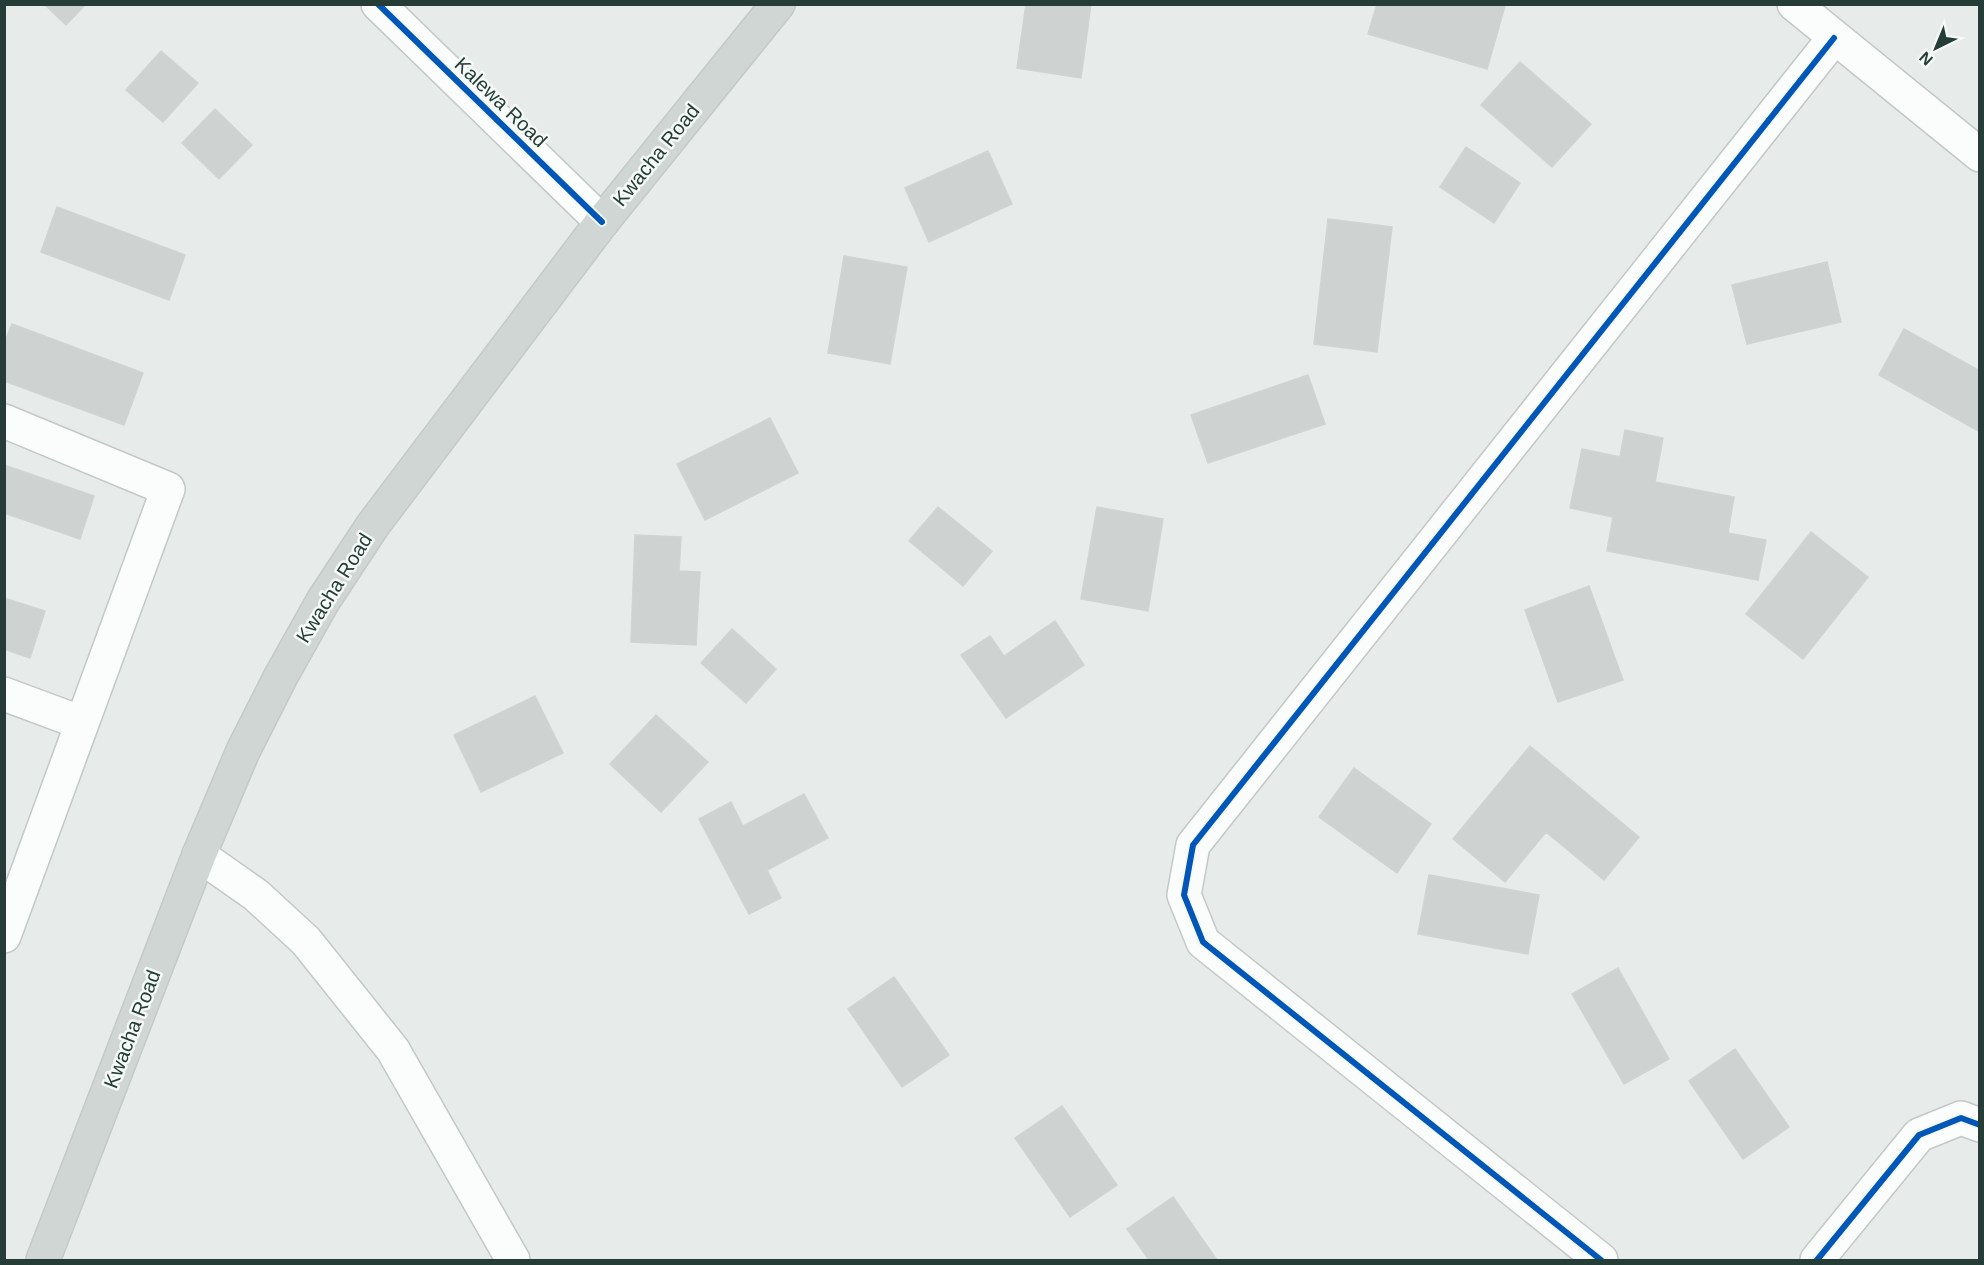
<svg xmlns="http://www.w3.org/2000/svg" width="1984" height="1265" font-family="Arial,sans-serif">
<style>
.building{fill:#ced2d0;stroke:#d0d4d2;stroke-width:1.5}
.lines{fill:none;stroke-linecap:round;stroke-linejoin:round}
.minor-casing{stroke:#c4c8c6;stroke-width:36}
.major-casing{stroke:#c3cac7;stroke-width:36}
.minor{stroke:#fbfcfc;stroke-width:33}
.major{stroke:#cfd6d4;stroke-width:33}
.cycleway-casing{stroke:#f5f9f7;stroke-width:10}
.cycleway{stroke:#0057b8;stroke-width:6}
.labels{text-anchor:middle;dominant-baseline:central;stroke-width:5;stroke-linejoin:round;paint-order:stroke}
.street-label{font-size:20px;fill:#263d37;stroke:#f5f9f7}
</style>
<rect width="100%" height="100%" fill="#e7ebe9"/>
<path class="building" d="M44,4H86L66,25Z
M1026,4H1091L1081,78L1017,68Z
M1377,4H1499L1505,6L1487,69L1368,34Z
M161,51L198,83L163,122L126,90Z
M1520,62L1591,124L1552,167L1481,105Z
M215,109L252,145L219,179L182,143Z
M1466,147L1520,183L1494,223L1440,187Z
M988,151L1012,204L929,242L905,188Z
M57,207L185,255L169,300L41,252Z
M1328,219L1392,227L1377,352L1314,344Z
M844,256L907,267L890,364L828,353Z
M1827,262L1841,322L1747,344L1732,285Z
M12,324L143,373L124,425L4,381V344Z
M1904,329L1980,371V432L1879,375Z
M1308,375L1325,424L1208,463L1191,415Z
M770,418L798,473L705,520L677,464Z
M1625,430L1663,438L1655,482L1734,497L1728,533L1766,540L1758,580L1607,551L1613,517L1570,508L1582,449L1620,457Z
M4,465L94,496L80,539L4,513Z
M938,507L992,551L963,586L909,541Z
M1097,507L1163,519L1148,611L1081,599Z
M1811,532L1868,577L1803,659L1746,614Z
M635,535L681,537L679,571L700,572L696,645L631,642Z
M1589,586L1623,680L1558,702L1525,610Z
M4,598L45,611L30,658L4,649Z
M1055,621L1084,665L1006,718L961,655L990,636L1004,656Z
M732,629L776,669L746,703L701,663Z
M535,696L563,753L481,792L454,735Z
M656,715L708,762L661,812L610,764Z
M1530,746L1639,837L1604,880L1546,832L1505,882L1453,839Z
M1354,768L1431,824L1397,873L1319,817Z
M804,794L828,838L767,870L781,898L749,914L699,819L731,802L743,826Z
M1429,875L1539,895L1528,954L1418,934Z
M1618,968L1669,1059L1624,1084L1572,994Z
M894,977L949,1055L902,1087L848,1009Z
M1735,1049L1789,1127L1743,1159L1689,1081Z
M1062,1106L1117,1185L1070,1217L1015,1138Z
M1173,1197L1217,1260H1149L1127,1229Z"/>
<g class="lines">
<g class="minor-casing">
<path id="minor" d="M378,4L602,222
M1794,4L1980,155
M4,421L168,489L4,936
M4,694L82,723
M199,855L256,895L306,941L393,1050L513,1260
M1601,1260L1203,942L1184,895L1193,845L1834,38
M1817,1260L1919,1135L1961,1118L1980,1125"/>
</g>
<g class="major-casing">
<path id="major" d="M43,1260L199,855L243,751L281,676L323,601L373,525L602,222L778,4"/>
</g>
<use href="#minor" class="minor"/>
<use href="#major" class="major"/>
<g class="cycleway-casing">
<path id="cycleway" d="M378,4L602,222
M1601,1260L1203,942L1184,895L1193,845L1834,38
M1817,1260L1919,1135L1961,1118L1980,1125"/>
</g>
<use href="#cycleway" class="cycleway"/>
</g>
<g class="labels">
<g class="street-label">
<text transform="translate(501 102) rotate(44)">Kalewa Road</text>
<text transform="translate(656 155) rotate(-51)">Kwacha Road</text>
<text transform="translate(334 588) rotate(-58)">Kwacha Road</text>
<text transform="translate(132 1029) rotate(-69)">Kwacha Road</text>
</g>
</g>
<rect width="1984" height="1265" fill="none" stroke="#263d37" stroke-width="12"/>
<g transform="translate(1936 48) rotate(223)" stroke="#f5f9f7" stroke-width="4.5" paint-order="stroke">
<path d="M0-4.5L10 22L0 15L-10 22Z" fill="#263d37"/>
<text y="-9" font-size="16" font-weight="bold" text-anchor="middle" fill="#263d37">N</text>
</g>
</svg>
